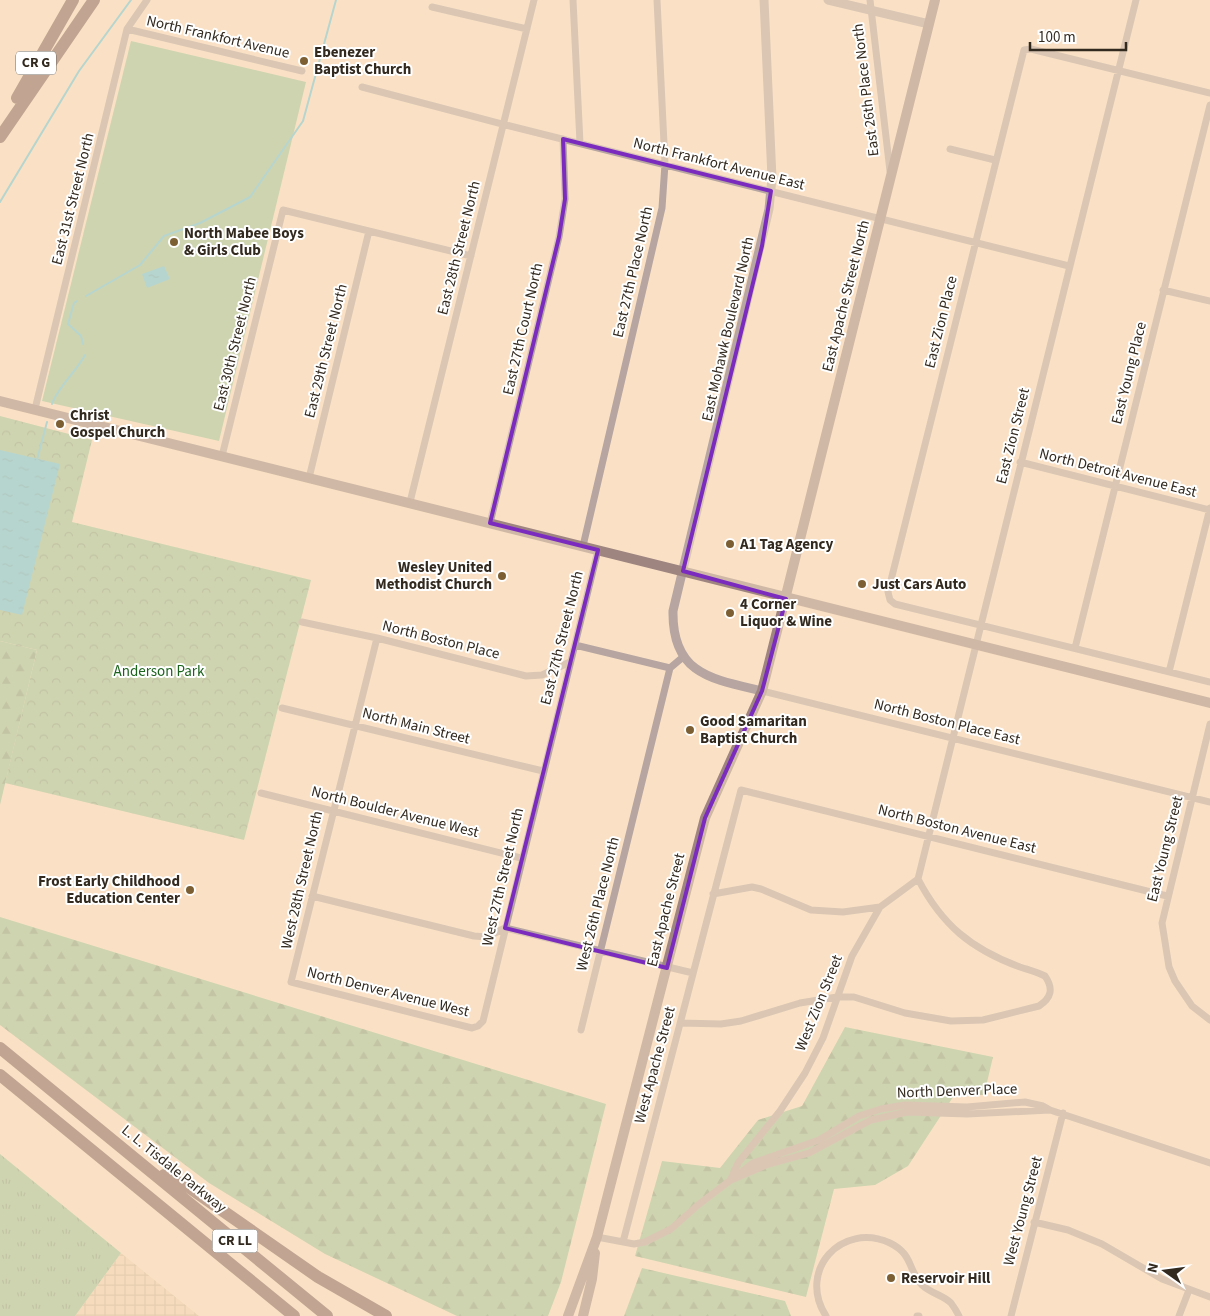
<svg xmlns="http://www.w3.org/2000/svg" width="1210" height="1316" font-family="'Source Sans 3',sans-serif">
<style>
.industrial{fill:url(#industrial-grid)}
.grass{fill:url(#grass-tufts)}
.forest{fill:url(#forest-firs)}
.park{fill:url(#park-crowns)}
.pitch{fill:#9bc398}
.water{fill:url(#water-ripples)}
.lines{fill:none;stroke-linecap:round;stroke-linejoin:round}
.stream{stroke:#65c6da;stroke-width:2}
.minor{stroke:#b6a5a1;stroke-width:7}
.tertiary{stroke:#b6a5a1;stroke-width:9}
.secondary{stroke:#9e8580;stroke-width:10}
.motorway{stroke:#7d5b55;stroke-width:12}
.marked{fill:none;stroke:#7b2cbf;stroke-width:4;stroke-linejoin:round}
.poi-dot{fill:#7c5f32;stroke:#fff;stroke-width:2}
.labels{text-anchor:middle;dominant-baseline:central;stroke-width:4;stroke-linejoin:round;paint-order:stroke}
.shield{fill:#fff;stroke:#706a62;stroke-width:1}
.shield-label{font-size:14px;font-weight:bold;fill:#332a1f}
.street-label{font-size:15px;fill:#332a1f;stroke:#fff}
.poi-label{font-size:15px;font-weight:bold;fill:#332a1f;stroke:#fff;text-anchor:start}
.park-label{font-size:15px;fill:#1c631d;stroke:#fff}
</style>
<defs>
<pattern id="industrial-grid" width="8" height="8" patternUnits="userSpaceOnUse" patternTransform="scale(1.25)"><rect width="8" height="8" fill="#f1d4b2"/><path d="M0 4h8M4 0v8" fill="none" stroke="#cfb699"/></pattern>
<pattern id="grass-tufts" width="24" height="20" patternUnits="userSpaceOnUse" patternTransform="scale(1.25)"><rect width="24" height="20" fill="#9bc398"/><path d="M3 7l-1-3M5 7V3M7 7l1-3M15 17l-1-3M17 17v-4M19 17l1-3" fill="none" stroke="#7f9f7b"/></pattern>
<pattern id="forest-firs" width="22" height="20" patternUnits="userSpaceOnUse" patternTransform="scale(1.25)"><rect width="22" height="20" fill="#9bc398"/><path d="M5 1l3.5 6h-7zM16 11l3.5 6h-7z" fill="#7f9f7b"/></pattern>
<pattern id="park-crowns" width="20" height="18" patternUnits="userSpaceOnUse" patternTransform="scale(1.25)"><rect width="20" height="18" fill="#9bc398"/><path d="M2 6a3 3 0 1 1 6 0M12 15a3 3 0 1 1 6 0" fill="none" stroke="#7f9f7b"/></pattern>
<pattern id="water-ripples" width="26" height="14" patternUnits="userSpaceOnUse" patternTransform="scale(1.25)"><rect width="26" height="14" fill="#65c6da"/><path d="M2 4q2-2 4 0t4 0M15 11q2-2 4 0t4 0" fill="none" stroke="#58aabb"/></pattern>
</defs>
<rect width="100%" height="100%" fill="#fae1c5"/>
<path class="industrial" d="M121,1253L199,1316H75Z"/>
<path class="grass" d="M0,1154L121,1253L75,1316H0Z"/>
<path class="forest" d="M0,641L37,650L0,805Z
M0,917L606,1104L561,1282L548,1316H457L325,1254L209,1183L0,1025Z
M845,1027L993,1057L984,1095L955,1094L908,1166L875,1185L834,1189L806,1297L635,1256L662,1161L720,1168L758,1120L802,1106Z
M642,1268L785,1301L791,1316H624Z"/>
<path class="park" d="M0,416L92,440L72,522L311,580L244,840L5,783L37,650L0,641Z"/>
<path class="pitch" d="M131,41L306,82L219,441L42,401Z"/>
<path class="water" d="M164,266L170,279L147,288L142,274Z
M0,450L60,464L22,615L0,610Z"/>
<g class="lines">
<path class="stream" d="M0,202L79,71L131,0
M86,296L140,265L164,236L200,223L250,197L303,121L336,0
M77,301L74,303L68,324L81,336L83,344
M52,404C56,390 78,369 85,355
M37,460L47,422"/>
<path class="minor" d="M573,0L580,143
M870,0L890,171
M432,7L527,29
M127,29L302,71
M362,87L510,126L1069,266
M1210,93L1031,49L1024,50L888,592L890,600L895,604L1210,682
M950,149L995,160
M1163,290L1210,301
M35,409L127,29L147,0
M222,456L283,210L471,256
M1020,462L1210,510
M309,478L369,231
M410,502L534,0
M490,523L559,237L565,199L563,139
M583,546L662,208L665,164L657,0
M302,622L377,638L526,676L542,675L570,662
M377,638L291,982L472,1028L478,1026L483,1021L598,550
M575,645L670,668
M1075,648L1210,105
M1169,672L1210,508
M762,691L1210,802
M282,708L543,771
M1210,724L1162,923L1169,967L1175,981L1192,1006L1210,1020
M261,793L521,858
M918,879L1136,0
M713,894L752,887L761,889L811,910L843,912L880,907L918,879
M312,896L474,936L487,937L505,928L693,973
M681,1023L721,1024L741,1021L800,1003L837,997H854L905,1013L951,1021L983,1020L1039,1006C1051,998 1054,989 1045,976C1037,972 1029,970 1020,967C971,949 942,925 918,879
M581,1030L670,668L683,657
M731,1179L738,1163L780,1111L805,1073L823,1038L852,956L880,907
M731,1180L766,1165L809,1153L871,1120L907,1112L967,1114L1050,1110L1210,1163
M1034,1222L1068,1230L1102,1244L1162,1279L1210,1297
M597,1237L634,1244L645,1242L671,1229L698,1205L753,1163L819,1140L859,1116L881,1109L905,1105L967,1107L1025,1102L1043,1106L1050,1110
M623,1242L741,790L1167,896
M826,1316C797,1271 841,1221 890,1243C913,1254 908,1270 922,1285C930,1293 943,1295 951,1303C954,1307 957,1312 959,1316
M917,1316H919
M1011,1316L1063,1113
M1179,1316L1189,1290"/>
<path class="tertiary" d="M828,0L929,24
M762,691C711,679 672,674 673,611L769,209L772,178L764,0"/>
<path class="secondary" d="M0,401L1210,703
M568,1316L597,1237L705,818L762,691L935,0
M583,1316L592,1279L595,1253"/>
<path class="motorway" d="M17,98L73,0
M0,137L94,0
M0,1048L327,1316
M0,1075L294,1316
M164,1175L190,1188L318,1277L386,1316"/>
</g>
<path d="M0 0H1210V1316H0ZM563,139L771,191L762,246L683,571L786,599L762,691L705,818L667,968L505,928L598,550L490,523L559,237L565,199Z" fill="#fae1c5" fill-opacity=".55" fill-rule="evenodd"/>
<path class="marked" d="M563,139L771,191L762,246L683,571L786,599L762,691L705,818L667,968L505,928L598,550L490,523L559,237L565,199Z"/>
<g class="poi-dot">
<circle cx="304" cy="61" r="5"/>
<circle cx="174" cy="242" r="5"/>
<circle cx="60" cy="424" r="5"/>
<circle cx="730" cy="544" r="5"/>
<circle cx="502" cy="576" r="5"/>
<circle cx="862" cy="584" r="5"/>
<circle cx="730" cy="613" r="5"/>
<circle cx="690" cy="730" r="5"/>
<circle cx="190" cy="890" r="5"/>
<circle cx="891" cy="1278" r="5"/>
</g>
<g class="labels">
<g class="shield">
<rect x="16" y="51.5" width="40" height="23" rx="4"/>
<rect x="212.5" y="1229.5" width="45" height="23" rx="4"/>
</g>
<g class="shield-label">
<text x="36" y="63">CR G</text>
<text x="235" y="1241">CR LL</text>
</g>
<g class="street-label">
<text transform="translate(218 37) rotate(13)">North Frankfort Avenue</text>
<text transform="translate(866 90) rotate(-97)">East 26th Place North</text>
<text transform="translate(719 164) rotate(14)">North Frankfort Avenue East</text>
<text transform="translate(73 199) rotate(-76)">East 31st Street North</text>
<text transform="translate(459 248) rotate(-76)">East 28th Street North</text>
<text transform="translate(633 272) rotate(-77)">East 27th Place North</text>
<text transform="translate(846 296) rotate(-76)">East Apache Street North</text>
<text transform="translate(941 322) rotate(-76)">East Zion Place</text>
<text transform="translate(523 329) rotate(-77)">East 27th Court North</text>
<text transform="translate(728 329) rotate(-77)">East Mohawk Boulevard North</text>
<text transform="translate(235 344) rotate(-76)">East 30th Street North</text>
<text transform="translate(326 351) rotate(-76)">East 29th Street North</text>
<text transform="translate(1129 373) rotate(-76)">East Young Place</text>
<text transform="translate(1013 436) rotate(-76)">East Zion Street</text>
<text transform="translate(1118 473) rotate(14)">North Detroit Avenue East</text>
<text transform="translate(562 638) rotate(-76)">East 27th Street North</text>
<text transform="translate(441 640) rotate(14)">North Boston Place</text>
<text transform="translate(947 722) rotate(14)">North Boston Place East</text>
<text transform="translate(416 726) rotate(14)">North Main Street</text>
<text transform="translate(395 812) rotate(14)">North Boulder Avenue West</text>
<text transform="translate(957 829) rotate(14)">North Boston Avenue East</text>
<text transform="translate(1165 849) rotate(-76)">East Young Street</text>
<text transform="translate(503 877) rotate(-77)">West 27th Street North</text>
<text transform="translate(302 880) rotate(-77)">West 28th Street North</text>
<text transform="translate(598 904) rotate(-76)">West 26th Place North</text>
<text transform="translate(666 910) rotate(-76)">East Apache Street</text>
<text transform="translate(388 992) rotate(14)">North Denver Avenue West</text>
<text transform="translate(819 1003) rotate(-68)">West Zion Street</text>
<text transform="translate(655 1065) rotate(-75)">West Apache Street</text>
<text transform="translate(957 1091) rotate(-2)">North Denver Place</text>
<text transform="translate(174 1169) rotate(39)">L. L. Tisdale Parkway</text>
<text transform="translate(1023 1211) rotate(-75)">West Young Street</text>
</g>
<g class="poi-label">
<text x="314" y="52">Ebenezer<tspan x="314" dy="17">Baptist Church</tspan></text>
<text x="184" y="233">North Mabee Boys<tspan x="184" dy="17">&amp; Girls Club</tspan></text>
<text x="70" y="415">Christ<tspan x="70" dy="17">Gospel Church</tspan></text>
<text x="740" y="544">A1 Tag Agency</text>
<text x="492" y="567" text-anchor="end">Wesley United<tspan x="492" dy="17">Methodist Church</tspan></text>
<text x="872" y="584">Just Cars Auto</text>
<text x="740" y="604">4 Corner<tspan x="740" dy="17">Liquor &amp; Wine</tspan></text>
<text x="700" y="721">Good Samaritan<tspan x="700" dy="17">Baptist Church</tspan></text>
<text x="180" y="881" text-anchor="end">Frost Early Childhood<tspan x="180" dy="17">Education Center</tspan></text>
<text x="901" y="1278">Reservoir Hill</text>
</g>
<g class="park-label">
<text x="159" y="671">Anderson Park</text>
</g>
</g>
<g transform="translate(1165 1271) rotate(284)" stroke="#ffffff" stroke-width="4" paint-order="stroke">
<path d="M0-4L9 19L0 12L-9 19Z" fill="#332a1f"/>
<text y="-8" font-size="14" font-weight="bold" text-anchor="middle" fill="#332a1f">N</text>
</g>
<path d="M1030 42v8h96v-8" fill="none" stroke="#332a1f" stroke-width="2.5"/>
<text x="1038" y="42" font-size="15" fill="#332a1f" stroke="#ffffff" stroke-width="4" paint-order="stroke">100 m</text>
</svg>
